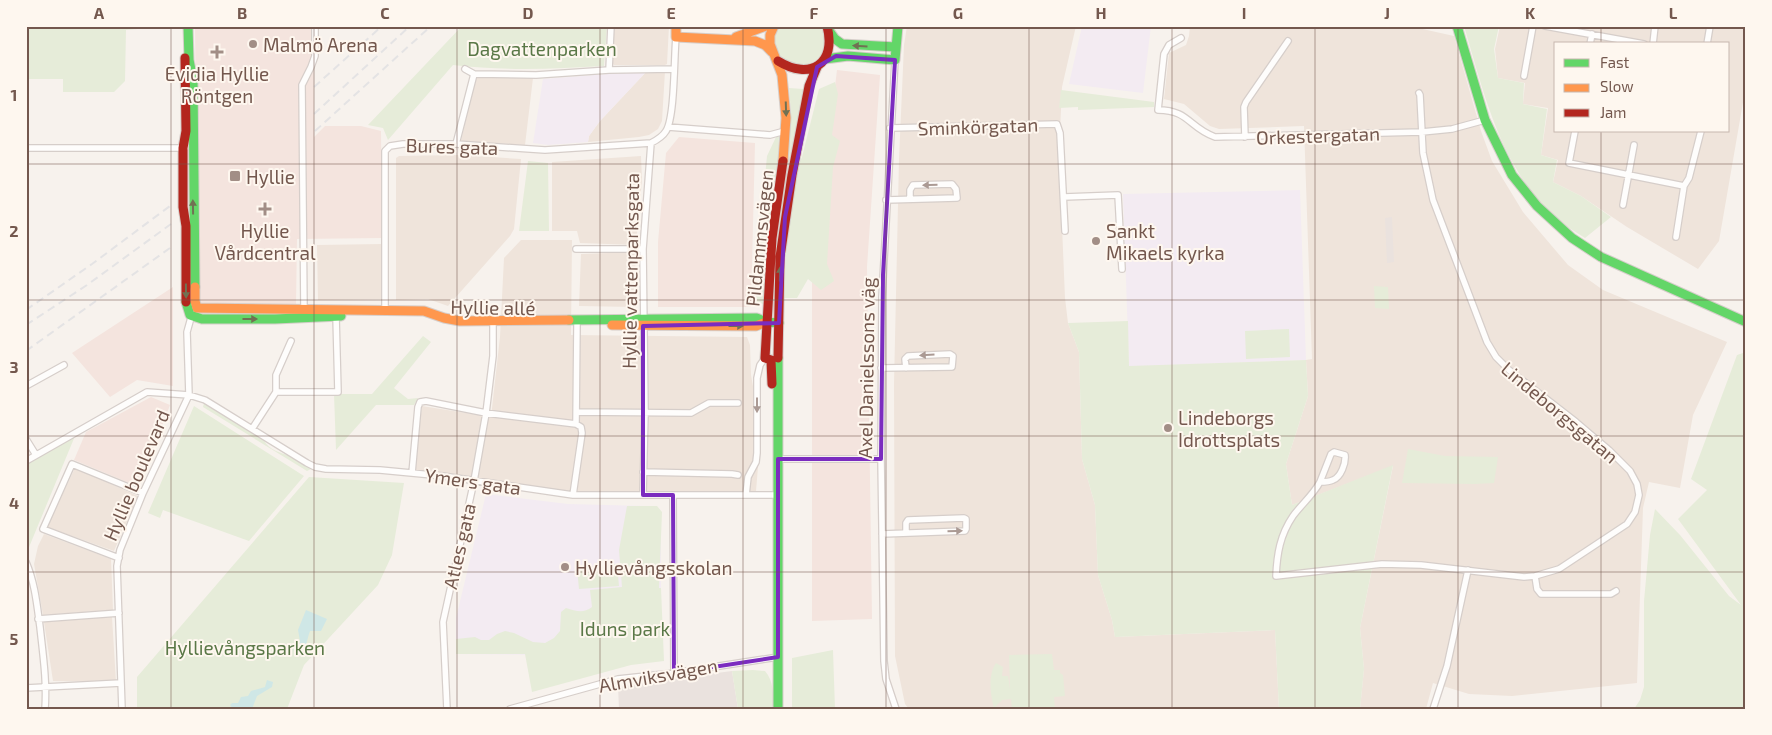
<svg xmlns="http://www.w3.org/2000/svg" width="1772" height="735" font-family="'Exo 2',sans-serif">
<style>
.residential{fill:#efe4db;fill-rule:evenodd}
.commercial{fill:#f4e4de}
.industrial{fill:#eae2de}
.education{fill:#f3ebf2}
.green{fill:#e6ecd9}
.water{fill:#cfe7e6}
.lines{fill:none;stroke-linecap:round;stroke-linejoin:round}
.street-casing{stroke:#d6ceca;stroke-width:8}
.fast-casing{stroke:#d6ceca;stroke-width:11}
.slow-casing{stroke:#d6ceca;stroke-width:11}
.jam-casing{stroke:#d6ceca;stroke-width:11}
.street{stroke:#fefdfc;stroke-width:5.5}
.fast{stroke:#63d668;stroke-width:9}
.slow{stroke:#ff974d;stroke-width:9}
.jam{stroke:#b3261e;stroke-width:9}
.rail{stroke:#e4e3e4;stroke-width:2;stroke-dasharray:8 5;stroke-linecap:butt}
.oneway{fill:#717153}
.oneway2{fill:#ab9a94}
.marked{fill:none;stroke:#7b2cbf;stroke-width:4;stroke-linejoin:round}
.grid{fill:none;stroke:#74584e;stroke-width:1;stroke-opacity:0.55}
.poi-dot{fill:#a28e86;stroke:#fef7ef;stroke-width:2}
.labels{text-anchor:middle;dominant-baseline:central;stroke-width:4;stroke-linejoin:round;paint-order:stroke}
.poi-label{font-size:19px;fill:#74584e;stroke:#fef7ef;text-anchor:start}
.park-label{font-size:19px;fill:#5a7847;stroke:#fef7ef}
.street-label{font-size:19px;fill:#74584e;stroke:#fef7ef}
.neatline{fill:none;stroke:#74584e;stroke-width:2}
.grid-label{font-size:16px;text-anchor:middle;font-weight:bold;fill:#74584e}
</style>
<rect width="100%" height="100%" fill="#f7f2ed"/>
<path class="residential" d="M613,26H669L667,64L665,65H614L611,62Z
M907,26H1076L1062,87L1059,154L1065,298L1068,323L1079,352L1082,459L1095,505L1098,575L1112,620L1115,637L1275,630L1279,709H909L905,704L895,656L894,384L899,159L904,45Z
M1190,26H1409L1454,36L1481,131L1492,161L1523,212L1568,265L1603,290L1727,342L1693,415L1680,488L1649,482L1643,508L1637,683L1512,696L1469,694L1433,683L1426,709H1360L1364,669L1360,628L1393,466L1292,505L1286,464L1308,396L1306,360L1312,359L1304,126L1219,129L1210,126L1184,104L1164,99L1169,53L1186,45L1189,36Z
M1500,26H1746V85L1719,241L1698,269L1627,227L1581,196L1553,182L1558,160L1541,155L1548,108L1523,104L1525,83L1498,78L1495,49ZM1556,44H1728V131H1556Z
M647,71H665L662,121L658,129L649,135L639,137L588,142L589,136L600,121Z
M476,76L533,78L525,145L461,141Z
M461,155L521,159L514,229L510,236L448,306L428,299L396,300V158L399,156Z
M641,156L642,180L636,245L580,243L577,231H552V162Z
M521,240H572L571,335L747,337L750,345L751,375L761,431L756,491L567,493L456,474L414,472L422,406L491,417L500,337L504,258Z
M382,244L383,299L318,300L317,245Z
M636,252L634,307L579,306L581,254Z
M75,468L138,496L114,551L47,527Z
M44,534L111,559L113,610L43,615L34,564L38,546Z
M112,617L116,682L53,681L44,622Z"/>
<path class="commercial" d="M195,26H313L314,137L325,126H361L381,131L382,238L297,239L296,304L198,306Z
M837,70L880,75L867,267L872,619L812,621V275Z
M679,137L755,143L751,307H658V242L666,153Z
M173,287V386L137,380L110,397L72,353Z
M151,397L170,405L139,487L74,460L86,432Z"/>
<path class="industrial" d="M1392,217L1394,262L1387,263L1385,218Z
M732,671L738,709H619L618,686Z"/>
<path class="education" d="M1082,26H1151L1143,93L1069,84Z
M647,71L600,121L589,136L588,142L548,145L533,143L543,79Z
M1300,190L1306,360L1129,367L1123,194Z
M486,494L568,504L645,506L661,513V588L639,591L565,655L456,654V618Z"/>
<path class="green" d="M26,26H138V29L126,30L125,81L114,92H63V79H26Z
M462,26H607L604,66C554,69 503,71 453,65L388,140L383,128L368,125Z
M779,26H822C840,61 788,83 776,49C773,41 775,33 779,26Z
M1464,26H1499L1494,49L1498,78L1524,83L1523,104L1547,109L1541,155L1557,160L1553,182L1581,196L1611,217L1585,238C1576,232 1567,227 1559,221C1501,170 1485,97 1464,26Z
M835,82L838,94L832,135L840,141L833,167L827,264L834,281L821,290L808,279L797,298H784L788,216L793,177L802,157L819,89Z
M789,88L803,89L798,123L788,166H787L791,112Z
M1061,90L1154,102V107L1078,110V107L1059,108Z
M779,136L778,162L770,214L767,250L762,246L759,241L767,156L776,137Z
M528,161L548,163L549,231H519Z
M762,252L765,255L767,262L764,304L752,303V292L758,293L762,289L759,277L758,254Z
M1374,286L1388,287L1389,309L1375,308Z
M1128,321L1129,366L1306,360L1308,396L1286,464L1292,505L1393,465L1360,628L1364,669L1360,709H1279L1275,630L1115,637L1112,620L1098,575L1095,505L1082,459L1079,352L1068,323Z
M1289,329L1290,357L1246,359L1245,331Z
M423,336L431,342L394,388L408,399L418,398L414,405H376L336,450L334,394H372Z
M1746,352V709H1634L1640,700L1644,687V601L1650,535L1655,509L1680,535L1729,596L1741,605L1678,519L1707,490L1691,479L1737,355Z
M204,403L264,440C268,450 282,453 290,456C297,459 304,465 311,469L307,471L203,407Z
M194,406L304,476L249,541L163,510L160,518L148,513Z
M75,436L27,552L26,464Z
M1408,449L1445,456L1498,457L1494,483L1474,484L1402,483Z
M309,477L404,483L392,555L378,585L304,665L287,709H137V677Z
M627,506H657L662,512L659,588H661L664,661L631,665L532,692L525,654H456V639L475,637L481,640H489L497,634L505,631L514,633L533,642L545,643L554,638L560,631L561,612L566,608C576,611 583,614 592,607L590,590L622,587L619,550Z
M617,564L619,586L579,589L577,568Z
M833,650L835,709H792V658Z
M1052,654L1054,670H1060V673L1063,675L1065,696L1054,697L1055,709H1012L1011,699L1002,700L994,708C990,693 988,675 996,663L1003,667L1002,676H1008L1010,689L1009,655Z
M753,670L765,671C774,681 773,695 774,709H738L732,671Z"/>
<path class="water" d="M306,610L327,619L321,631H310C306,642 307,651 296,657L293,648L298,645L300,641L298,630Z
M267,680L273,682L272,687L257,696L252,709H233L230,705L232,703H238L241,697L248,696L251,691L265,687Z"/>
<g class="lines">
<g class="street-casing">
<path id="street" d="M1545,26L1644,44
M1181,38L1169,45L1164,54L1158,110C1189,110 1189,128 1215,137L1422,132L1452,129L1485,120
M1590,44L1592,34
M1653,44L1655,26
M1707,44L1710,26
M895,60L882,297L881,459L884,661L886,679L896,709
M465,69L474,74
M609,70L611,26
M1524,76L1533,26
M668,127L770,135L785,131
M890,128L1057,124L1060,133L1065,231
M1575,131L1569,163L1684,186
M1245,137L1244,107L1246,102L1288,41
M456,144L474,74L536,75L609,70L674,69
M26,148H185
M1064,197L1118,195L1122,269
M886,200L957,198L956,189L952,184L913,185L910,190V199
M1623,205L1634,145
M1676,237L1684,186L1689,178L1701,131
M576,249H643
M304,311L302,85L311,67L315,56V26
M385,311V151L390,146L403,144H456L545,150L651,143
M881,368L952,367L953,356L950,354L908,356L905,359L906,368
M26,386L64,365
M276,392H338L336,316
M276,392V375L291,341
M577,412L691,413L709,403H738
M576,424L577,324
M252,429L276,392
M26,439L36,455
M778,459H881
M26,461L147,392L189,395L205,400L307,463L315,467L326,469L380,470L443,476L573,495H778
M643,472L732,474L738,475
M412,473L418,407L420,402L426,401L486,413L576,424L581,427L582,433L573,495
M1320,482L1331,454L1334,452L1345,455C1346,463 1341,477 1333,480C1329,482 1324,482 1320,482C1313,495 1301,505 1293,516C1280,535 1277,554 1276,576L1382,564L1421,565L1524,577L1535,576L1559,569L1627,524L1635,512L1639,495L1637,484L1630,471L1609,450L1576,422L1509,370L1496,357L1487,342L1433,200L1423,153L1420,95L1419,93
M643,495L645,412L643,249L651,143C657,140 663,136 666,131C675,117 674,56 676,37
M673,495L674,673
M746,495L748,477L756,462L757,453V378L760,365L765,358
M882,534L965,531L966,529V519L964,518L908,520L906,523V533
M119,558L43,529L72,464L143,493
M26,562C35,583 37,605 40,627C43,655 47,681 45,709
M1535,576L1537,589L1541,594H1611L1616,591
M38,619L119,613
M26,688L121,683
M122,709L117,566L120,550L143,493L189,395L187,332L192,314
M447,709L443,622L474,481L486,413L493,356V325
M510,709L618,679L674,673L778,657
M1433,709L1447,666L1468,570"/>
</g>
<g class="fast-casing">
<path id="fast" d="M188,26L189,60L193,80L195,287
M1457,26L1485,120L1512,175L1537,206L1572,238L1601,257L1746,322
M830,32L835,39L842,44L896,47
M825,59L848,56L895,60L898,26
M186,302L190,315L202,319H275L341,316
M569,320L757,318L766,322L779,323
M778,709V358"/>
</g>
<g class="slow-casing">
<path id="slow" d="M676,26V37L755,41L765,45L772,52
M774,26L770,35V44L782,75L786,118L783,161
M736,37L766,26
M195,287V301L197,308L424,311L444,318L460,321L569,320
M612,325L756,326L766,322"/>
</g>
<g class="jam-casing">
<path id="jam" d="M185,58L186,131L183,148V207L186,226V302
M778,61C810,81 837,64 827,26
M778,358L780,257L792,175L809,86L817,67
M772,384L771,360L765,358L772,238L783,161"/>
</g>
<use href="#street" class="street"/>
<use href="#fast" class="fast"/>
<use href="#slow" class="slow"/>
<use href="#jam" class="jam"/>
<path class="rail" d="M314,87L382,26
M314,114L410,26
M315,131L431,26
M26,310L92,264L170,206
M26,325L87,285L171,224
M26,351L170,248"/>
</g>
<defs><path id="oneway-solid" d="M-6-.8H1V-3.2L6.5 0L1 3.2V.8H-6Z" transform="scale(1.25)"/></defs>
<g class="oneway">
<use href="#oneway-solid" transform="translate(860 46) rotate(-177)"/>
<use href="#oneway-solid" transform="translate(786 109) rotate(88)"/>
<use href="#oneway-solid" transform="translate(193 207) rotate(-91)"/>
<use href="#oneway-solid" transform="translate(780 274) rotate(-89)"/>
<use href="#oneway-solid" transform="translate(186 291) rotate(89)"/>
<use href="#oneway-solid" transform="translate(250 319)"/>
<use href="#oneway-solid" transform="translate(736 326)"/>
</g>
<g class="oneway2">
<use href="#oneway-solid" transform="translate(930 185) rotate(179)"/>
<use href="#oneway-solid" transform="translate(927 355) rotate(177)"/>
<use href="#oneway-solid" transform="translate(757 405) rotate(90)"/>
<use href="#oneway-solid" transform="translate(955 531) rotate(-2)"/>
</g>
<path class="marked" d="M836,56L895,60L883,275L881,459H778V657L674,673L673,495H643V326L779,323L785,217L817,67Z"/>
<path class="grid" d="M171,26V709M314,26V709M457,26V709M600,26V709M743,26V709M886,26V709M1029,26V709M1172,26V709M1315,26V709M1458,26V709M1601,26V44M1601,131V709M26,164H1746M26,300H1746M26,436H1746M26,572H1746"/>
<g class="poi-dot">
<circle cx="253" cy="44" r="5"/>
<path d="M214.5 44.5h5v5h5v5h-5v5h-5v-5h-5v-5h5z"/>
<rect x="229" y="170" width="12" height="12" rx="2.5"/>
<path d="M262.5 201.5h5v5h5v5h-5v5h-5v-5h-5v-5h5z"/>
<circle cx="1096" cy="241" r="5"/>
<circle cx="1168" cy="428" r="5"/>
<circle cx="565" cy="567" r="5"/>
</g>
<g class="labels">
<g class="poi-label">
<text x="263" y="44">Malmö Arena</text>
<text x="217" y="73" text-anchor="middle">Evidia Hyllie<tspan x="217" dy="22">Röntgen</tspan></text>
<text x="246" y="176">Hyllie</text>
<text x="265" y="230" text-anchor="middle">Hyllie<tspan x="265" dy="22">Vårdcentral</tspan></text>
<text x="1106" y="230">Sankt<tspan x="1106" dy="22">Mikaels kyrka</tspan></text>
<text x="1178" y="417">Lindeborgs<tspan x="1178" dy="22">Idrottsplats</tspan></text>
<text x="575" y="567">Hyllievångsskolan</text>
</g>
<g class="park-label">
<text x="542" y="48">Dagvattenparken</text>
<text x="625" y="628">Iduns park</text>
<text x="245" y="647">Hyllievångsparken</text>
</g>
<g class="street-label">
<text transform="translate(978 126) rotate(-2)">Sminkörgatan</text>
<text transform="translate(1318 135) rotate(-2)">Orkestergatan</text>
<text transform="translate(452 146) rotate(2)">Bures gata</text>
<text transform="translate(759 238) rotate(-84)">Pildammsvägen</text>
<text transform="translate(630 271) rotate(-89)">Hyllie vattenparksgata</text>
<text transform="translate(493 307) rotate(1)">Hyllie allé</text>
<text transform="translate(866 368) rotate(-89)">Axel Danielssons väg</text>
<text transform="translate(1560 412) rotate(40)">Lindeborgsgatan</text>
<text transform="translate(136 475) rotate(-67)">Hyllie boulevard</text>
<text transform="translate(473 481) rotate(8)">Ymers gata</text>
<text transform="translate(459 546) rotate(-77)">Atles gata</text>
<text transform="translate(658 675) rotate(-10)">Almviksvägen</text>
</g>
</g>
<rect width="1772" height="735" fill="none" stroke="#fef7ef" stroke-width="55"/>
<rect x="1554" y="42" width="175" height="90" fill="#fef7ef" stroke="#c7b7af"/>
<rect x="1564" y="59" width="25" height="8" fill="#63d668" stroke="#c7b7af"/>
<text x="1600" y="68" font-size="15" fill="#74584e">Fast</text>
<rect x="1564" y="84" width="25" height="8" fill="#ff974d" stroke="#c7b7af"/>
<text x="1600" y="92" font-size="15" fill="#74584e">Slow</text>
<rect x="1564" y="109" width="25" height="8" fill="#b3261e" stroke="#c7b7af"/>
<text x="1600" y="118" font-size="15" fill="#74584e">Jam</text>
<rect x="28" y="28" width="1716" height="680" class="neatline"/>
<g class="grid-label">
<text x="99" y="19">A</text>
<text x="242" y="19">B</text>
<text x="385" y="19">C</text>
<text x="528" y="19">D</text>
<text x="671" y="19">E</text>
<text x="814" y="19">F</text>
<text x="958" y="19">G</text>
<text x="1101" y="19">H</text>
<text x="1244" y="19">I</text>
<text x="1387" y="19">J</text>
<text x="1530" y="19">K</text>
<text x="1673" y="19">L</text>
<text x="14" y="101">1</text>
<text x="14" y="237">2</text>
<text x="14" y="373">3</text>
<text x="14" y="509">4</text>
<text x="14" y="645">5</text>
</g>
</svg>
